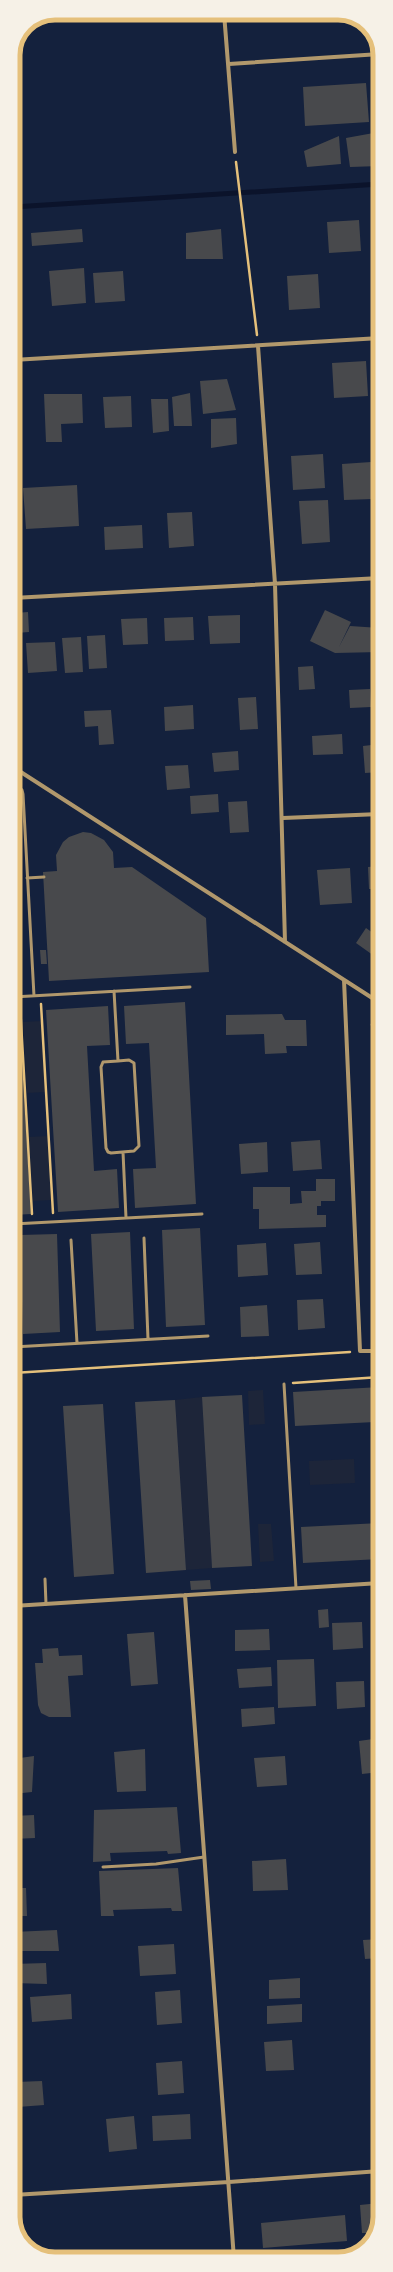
<svg xmlns="http://www.w3.org/2000/svg" width="393" height="2272" font-family="Ubuntu,sans-serif">
<style>
.green{fill:#1d2539}
.lines{fill:none;stroke-linecap:round;stroke-linejoin:round}
.stream{stroke:#0b132b;stroke-width:5}
.building{fill:#48494c}
.path{stroke:#e5c07b;stroke-width:2.5}
.service{stroke:#b1986c;stroke-width:3}
.minor{stroke:#b1986c;stroke-width:4}
.rim{fill:none;stroke:#e5c07b;stroke-width:5}
</style>
<rect width="100%" height="100%" fill="#14213d"/>
<path class="green" d="M41,1021L45,1092L27,1093L23,1022Z
M47,1136L51,1200L33,1201L29,1137Z
M263,1390L265,1424L249,1425L248,1391Z
M202,1397L212,1568L186,1570L175,1400Z
M354,1459L355,1483L310,1485L309,1461Z
M258,1524H271L274,1561L260,1562Z"/>
<g class="lines">
<path class="stream" d="M13,207L380,184"/>
</g>
<path class="building" d="M318,13H343L349,16L318,18Z
M366,83L369,122L305,126L303,87Z
M379,132L380,166L350,167L346,138Z
M339,136L341,164L307,167L304,151Z
M359,220L361,251L329,253L327,222Z
M82,229L83,242L32,246L31,233Z
M221,229L223,259H186V233Z
M84,268L86,303L52,306L49,271Z
M123,271L125,301L95,303L93,273Z
M318,274L320,308L289,310L287,276Z
M366,361L368,396L334,398L332,363Z
M227,379L236,410L203,414L200,381Z
M190,393L192,426H174L172,397Z
M44,394H82L83,423L61,424L62,442H46Z
M131,396L132,427L105,428L103,397Z
M151,399H168L169,431L153,433Z
M236,418L237,444L211,448V419Z
M323,454L325,488L293,490L291,456Z
M371,462L373,499L344,500L342,464Z
M77,485L79,526L26,529L23,488Z
M328,500L330,542L302,544L299,501Z
M192,512L194,546L169,548L167,513Z
M142,525L143,548L105,550L104,527Z
M325,610L351,622L339,647L350,626L380,628V652L335,653L310,641Z
M28,612L29,632L16,633L15,613Z
M240,615V643L210,644L208,616Z
M193,617L194,640L165,641L164,618Z
M147,618L148,644L123,645L121,619Z
M105,635L107,668L89,669L87,636Z
M81,637L83,672L65,673L62,638Z
M55,642L57,671L28,673L26,643Z
M313,666L315,689L299,690L298,667Z
M370,689L371,707L350,708L349,690Z
M256,697L258,729L240,730L238,698Z
M193,705L194,729L165,731L164,707Z
M111,710L114,744L99,745L98,726L85,727L84,711Z
M342,734L343,754L313,755L312,736Z
M380,744V772L365,773L363,746Z
M238,751L239,770L214,772L212,753Z
M188,765L190,788L167,790L165,766Z
M218,794L219,812L191,814L190,796Z
M247,801L249,832L230,833L228,802Z
M83,832L91,833L104,840L113,852L114,868L132,867L206,918L209,972L49,981L43,872L57,871L56,855L63,842L69,837Z
M380,866V889H369L368,867Z
M350,868L352,903L320,905L317,870Z
M13,887L20,983L13,984Z
M366,928L373,933L376,928L380,930V954L377,958L356,943Z
M40,950H46L47,964H41Z
M185,1002L196,1204L135,1208L133,1169L156,1168L149,1043L126,1044L124,1006Z
M108,1006L110,1045L87,1046L94,1171L117,1169L119,1208L58,1212L46,1010Z
M19,1012L31,1214L13,1215V1013Z
M378,1012L380,1013V1031L370,1025Z
M282,1014L285,1020H306L307,1046H286L287,1053L265,1054L264,1034L226,1035V1015Z
M320,1140L322,1169L293,1171L291,1142Z
M267,1142L268,1172L241,1174L239,1144Z
M316,1179H335V1201H321V1206H317V1215H326V1227L259,1229V1209H253V1187H290V1204L302,1203L301,1191H316Z
M200,1228L205,1325L166,1327L162,1230Z
M130,1232L134,1329L96,1331L91,1234Z
M57,1234L60,1332L23,1334L20,1235Z
M320,1242L322,1274L296,1275L294,1244Z
M266,1243L268,1275L238,1277L237,1245Z
M323,1299L325,1328L298,1330L297,1300Z
M267,1305L269,1336L241,1337L240,1307Z
M380,1387V1493H379L375,1422L295,1426L293,1392Z
M242,1395L252,1566L212,1568L202,1397Z
M175,1400L186,1570L146,1573L135,1402Z
M103,1404L114,1574L74,1577L63,1406Z
M380,1523V1559L303,1563L301,1527Z
M210,1580L211,1589L191,1590L190,1581Z
M328,1609L329,1627L319,1628L318,1610Z
M362,1622L363,1648L333,1650L332,1623Z
M269,1629L270,1650L235,1651V1630Z
M154,1632L158,1684L131,1686L127,1634Z
M58,1648L59,1656L82,1655L83,1675L68,1676L71,1717H49L41,1713L38,1705L35,1663H43L42,1649Z
M314,1659L316,1706L278,1708L277,1660Z
M271,1667L272,1686L239,1688L237,1669Z
M375,1669H380V1697L377,1698Z
M364,1681L365,1707L337,1709L336,1682Z
M274,1707L275,1724L242,1727L241,1709Z
M380,1738V1772L362,1774L359,1741Z
M145,1749L146,1791L117,1792L114,1752Z
M34,1756L32,1792L13,1794V1759Z
M285,1756L287,1785L257,1787L254,1758Z
M372,1795H380V1827H374Z
M177,1807L181,1853L168,1854L167,1851L110,1853L111,1861L93,1862L94,1810Z
M34,1815L35,1838L13,1839V1816Z
M286,1859L288,1890L253,1891L252,1861Z
M178,1868L182,1911H172L171,1908L113,1910L114,1916H101L99,1871Z
M13,1888H26L27,1916H13Z
M57,1930L59,1951H13V1932Z
M380,1939V1958L365,1959L363,1940Z
M174,1944L176,1974L140,1976L138,1946Z
M46,1963L47,1984L13,1983V1964Z
M300,1978V1998L269,1999V1980Z
M180,1990L182,2023L157,2025L155,1992Z
M71,1994L72,2019L32,2022L30,1997Z
M302,2004V2022L267,2024V2006Z
M292,2040L294,2070L266,2071L264,2042Z
M182,2061L184,2093L158,2095L156,2063Z
M42,2081L44,2105L18,2107L16,2082Z
M190,2114L191,2139L153,2141L152,2116Z
M134,2116L137,2149L109,2152L106,2119Z
M379,2203L380,2217L374,2233H362L360,2205Z
M345,2215L347,2241L263,2248L261,2223Z"/>
<g class="lines">
<path class="path" d="M236,162L257,335
M41,1004L53,1213
M20,1005L32,1214
M13,1373L350,1352
M293,1383L380,1377"/>
<path class="service" d="M13,781L22,790L23,794L34,996
M27,878L44,877
M114,991L118,1061L103,1062L101,1067L106,1148L108,1152L111,1153L134,1151L139,1146L134,1063L129,1060L118,1061
M13,997L190,987
M123,1152L126,1218
M13,1224L202,1214
M144,1238L148,1339
M71,1240L77,1343
M13,1347L208,1336
M284,1384L296,1588
M45,1579L46,1604
M103,1867L156,1864L204,1857"/>
<path class="minor" d="M224,13L235,152
M229,64L380,54
M258,346L275,584L285,942
M13,360L380,338
M13,598L380,578
M13,767L380,1003
M283,818L380,814
M344,980L360,1351H380
M185,1595L234,2259
M13,1606L380,1583
M13,2195L229,2182L380,2171"/>
</g>
<path d="M0 0H393V2272H0ZM55 20H338A35 35 0 0 1 373 55V2217A35 35 0 0 1 338 2252H55A35 35 0 0 1 20 2217V55A35 35 0 0 1 55 20Z" fill="#f6f1e7" fill-rule="evenodd"/>
<path class="rim" d="M55 20H338A35 35 0 0 1 373 55V2217A35 35 0 0 1 338 2252H55A35 35 0 0 1 20 2217V55A35 35 0 0 1 55 20Z"/>
</svg>
